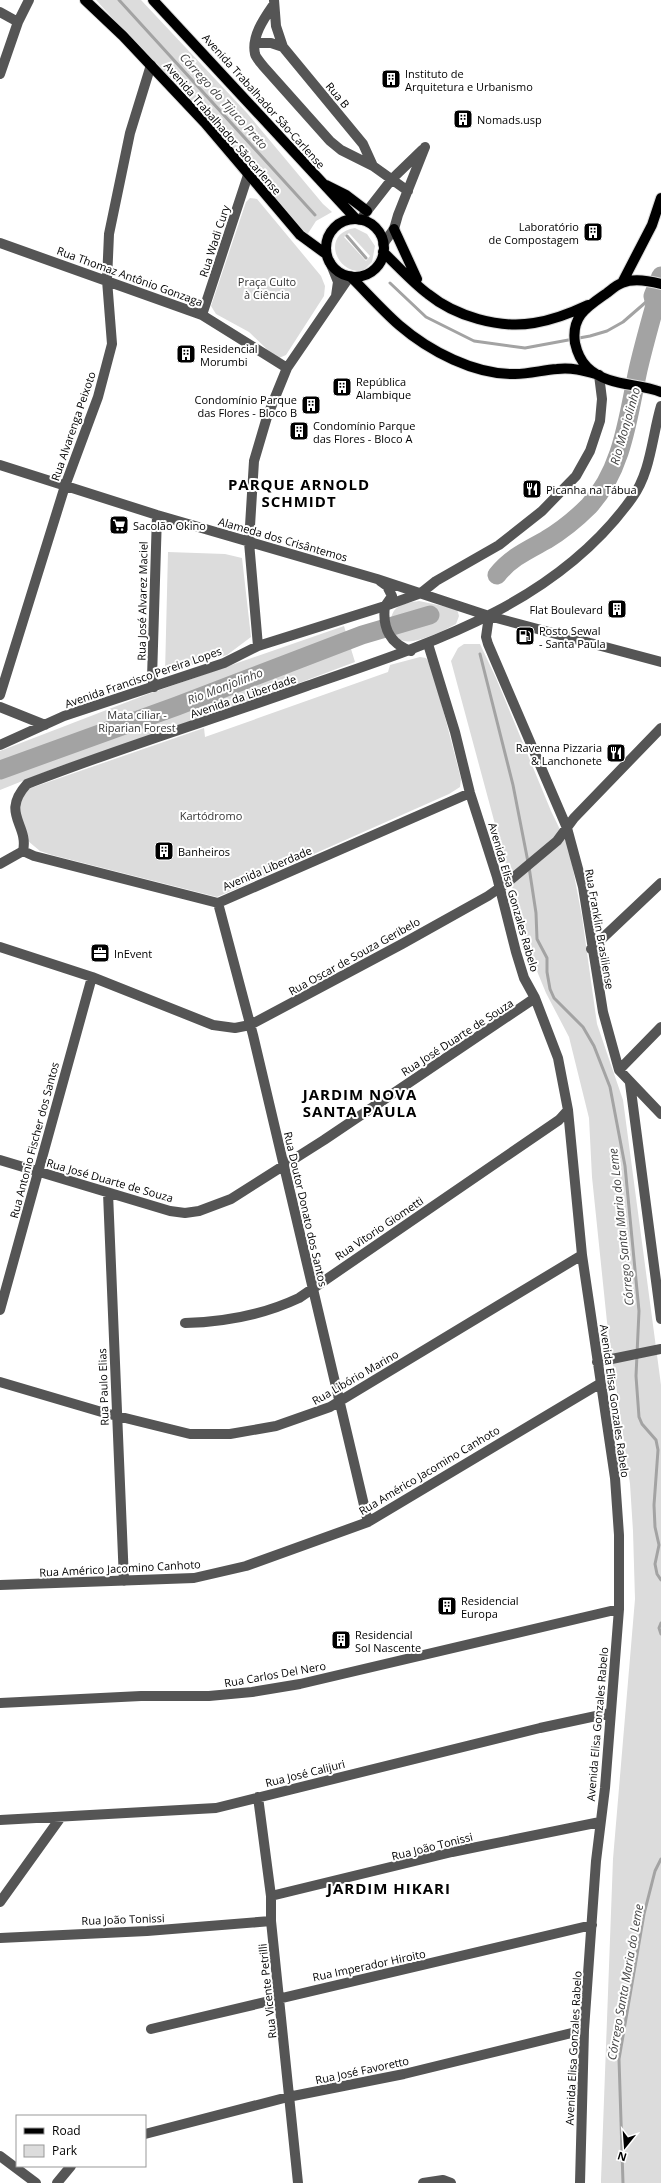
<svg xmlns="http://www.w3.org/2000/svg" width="661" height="2183" font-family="'Open Sans',sans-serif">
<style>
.green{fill:#dcdcdc;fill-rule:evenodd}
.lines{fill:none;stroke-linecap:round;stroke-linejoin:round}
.stream{stroke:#a3a3a3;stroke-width:3}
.river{stroke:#a3a3a3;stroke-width:19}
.major-casing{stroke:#dbdbdb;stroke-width:12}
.minor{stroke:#555;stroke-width:10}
.major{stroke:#000;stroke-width:10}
.labels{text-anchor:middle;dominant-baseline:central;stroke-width:4;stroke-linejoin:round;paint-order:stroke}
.poi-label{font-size:11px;fill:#000;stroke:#fff;text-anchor:start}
.street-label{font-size:11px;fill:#000;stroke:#fff}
.park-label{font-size:11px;fill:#333;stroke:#fff}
.water-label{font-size:12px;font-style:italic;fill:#444;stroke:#fff}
.district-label{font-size:15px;font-weight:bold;letter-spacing:1px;fill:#000;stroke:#fff}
</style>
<rect width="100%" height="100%" fill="#fff"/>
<path class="green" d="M96,0H141L247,113L323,204L332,212L316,221L307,235L208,123Z
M250,198L257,199L321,276L325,286L324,296L286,355L279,358L275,357L249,332L216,314L211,306L246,202Z
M355,228L367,234L375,246L372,262L363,271C335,274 321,233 355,228ZM349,233L370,256L366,261L344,237Z
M168,552L225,554L242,558L251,637L227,655L165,673Z
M419,601L457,609L459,616L456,624C445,630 417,644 404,641C390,638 386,615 398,607C404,603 412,602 419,601Z
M344,626L355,662L171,731L60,766L0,790V751L148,694Z
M464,644H480L496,678L551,811L569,848L582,917L597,1024L623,1100L661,1385V2183H601V2180L613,1859L635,1599L633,1531L630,1484L607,1322L592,1177L589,1118L569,1037L546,993L530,954L451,661L458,648Z
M420,657L426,658L432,667L461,779L460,787L449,794L217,897L52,855L40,851L28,841L18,812L19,799L28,789L204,728L205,737L388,672L390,665Z"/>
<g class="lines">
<path class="stream" d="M119,0L315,215
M347,236L366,258
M390,283L426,317L474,341L525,348L590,336L607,331L623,322L653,296
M480,654L513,785L528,862
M529,867L536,913L537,939L547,958V972L550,989L554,998L583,1027L594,1046L610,1087L625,1166L639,1311L636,1376L639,1417L642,1424L656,1440L658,1450L654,1505L655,1527L659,1545L655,1564L657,1574L661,1580
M661,1623L659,1628L661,1634
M623,2183L619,2059L644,1914L655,1871L661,1859"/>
<path class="river" d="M497,575C510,558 528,550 546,540C561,531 577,518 589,506C623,469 628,416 638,370C643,348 649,327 655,305L653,296L661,276
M0,770L177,706L362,635L430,615"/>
<g class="major-casing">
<path id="major" d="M85,0L123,36L205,123L300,235L326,254
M153,0L356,219
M326,185L346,195L367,211
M326 248a29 29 0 1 1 58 0a29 29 0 1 1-58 0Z
M394,229L417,279
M383,252C398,266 412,282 428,294C455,316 499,329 534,323C553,320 571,313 588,305
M351,277C367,293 382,310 399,325C429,351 475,375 515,374C529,374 543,370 557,369C572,367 585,371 599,375
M622,283L652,225L661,198
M661,284C650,281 633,278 622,283C616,285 611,290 607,293C587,307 571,316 575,343C577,352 580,360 587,367C606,386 637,383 661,392"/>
</g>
<path class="minor" d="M274,0L276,26L283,47L363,144L373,166L408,191
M274,4C265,17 251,36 255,54C256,58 261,63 264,67L330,141L341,150L373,166
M0,12L18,22
M255,43H271L283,47
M0,74L18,22L29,0
M360,220L392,179L422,150
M0,243L202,315L287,368
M383,244L394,229L398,215L425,147
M330,262L338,282L336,296
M202,315L248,175
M0,465L157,515L377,579L489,616L661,662
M489,616L486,637L488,644L567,828L583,887L603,1012L619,1070L661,1114
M428,644L455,732L470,793L497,877L516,952L524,978L535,998L558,1058L568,1110L582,1255L615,1478L619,1535V1609L605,1788L596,1861L584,2030L580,2183
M258,646L249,542L254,461L267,417L287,368L350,276
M411,651C390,644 382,628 385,606L421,593L436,581L499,545L542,511L576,476L590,451L600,421L602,399L599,375
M154,687L152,678L157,515
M0,695L65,486L98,397L112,344L107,280L109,234L130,133L151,65
M0,707L45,725
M0,745L64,716L224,663L258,646L385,606L392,596L387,586L380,581
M23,851C29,824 0,814 27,784C119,748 214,719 307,686C426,645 555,606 632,498C651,472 652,436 661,406
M23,851L34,856L218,903L470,793
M0,864L23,851
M218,903L253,1035L368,1522
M0,947L92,977L213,1025L235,1028L250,1025L402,944L488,896L508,882L557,841L574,818L661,728
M591,949L661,883
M619,1070L661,1027
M630,1083L661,1319
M0,1160L170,1211L185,1213L199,1211L231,1199L324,1140L535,998
M108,1193L124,1581
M0,1310L92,977
M185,1323C225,1322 263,1315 299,1298L559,1120L568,1110
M597,1362L661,1349
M0,1382L105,1413L190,1434H230L276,1426L330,1407L582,1255
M0,1585L194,1578L246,1566L368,1522L601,1383
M0,1703L141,1696H209L252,1692L300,1684L619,1609
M258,1797L271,1896V1921L298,2183
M0,1820L216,1808L540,1728L610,1713
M271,1896L452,1852L600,1822
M0,1902L61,1817
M0,1938L147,1931L271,1921
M151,2029L592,1925
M145,2134L288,2097L404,2074L584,2030
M0,2156L36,2183
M57,2183L71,2166
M423,2183L443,2180L451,2183"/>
<use href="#major" class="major"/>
</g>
<defs>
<g id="building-square" transform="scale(1)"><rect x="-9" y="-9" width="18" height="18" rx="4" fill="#000" stroke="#fff"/><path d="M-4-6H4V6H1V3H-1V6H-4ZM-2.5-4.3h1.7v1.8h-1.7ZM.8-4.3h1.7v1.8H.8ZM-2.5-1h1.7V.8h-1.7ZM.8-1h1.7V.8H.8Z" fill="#fff"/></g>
<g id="restaurant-square" transform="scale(1)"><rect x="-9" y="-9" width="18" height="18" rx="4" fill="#000" stroke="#fff"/><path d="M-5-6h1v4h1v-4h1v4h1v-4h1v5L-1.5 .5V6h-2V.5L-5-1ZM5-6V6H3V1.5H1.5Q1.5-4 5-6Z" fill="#fff"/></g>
<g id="supermarket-square" transform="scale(1)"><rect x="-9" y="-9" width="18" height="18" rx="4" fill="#000" stroke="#fff"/><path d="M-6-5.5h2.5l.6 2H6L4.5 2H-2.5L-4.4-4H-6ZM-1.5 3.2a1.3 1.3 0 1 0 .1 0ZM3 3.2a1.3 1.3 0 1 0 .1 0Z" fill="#fff"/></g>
<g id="fuel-square" transform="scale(1)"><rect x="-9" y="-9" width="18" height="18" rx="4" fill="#000" stroke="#fff"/><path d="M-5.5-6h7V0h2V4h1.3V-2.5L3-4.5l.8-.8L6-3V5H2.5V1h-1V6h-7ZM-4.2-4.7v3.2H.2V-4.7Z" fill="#fff"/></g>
<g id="office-square" transform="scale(1)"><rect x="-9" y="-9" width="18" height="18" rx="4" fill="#000" stroke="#fff"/><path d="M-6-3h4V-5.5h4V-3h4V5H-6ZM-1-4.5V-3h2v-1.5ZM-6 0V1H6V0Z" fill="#fff"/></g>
</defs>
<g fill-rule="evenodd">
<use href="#building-square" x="391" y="79"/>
<use href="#building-square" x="463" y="119"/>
<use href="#building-square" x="593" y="232"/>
<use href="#building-square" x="186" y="354"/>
<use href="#building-square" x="342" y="387"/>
<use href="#building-square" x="311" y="405"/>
<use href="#building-square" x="299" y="431"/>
<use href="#restaurant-square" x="532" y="489"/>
<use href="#supermarket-square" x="119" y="525"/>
<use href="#building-square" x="617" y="609"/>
<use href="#fuel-square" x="525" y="636"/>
<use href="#restaurant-square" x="616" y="753"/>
<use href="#building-square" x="164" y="851"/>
<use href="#office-square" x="100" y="953"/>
<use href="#building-square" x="447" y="1606"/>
<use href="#building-square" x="341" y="1640"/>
</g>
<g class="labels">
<g class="poi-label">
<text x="405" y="73">Instituto de<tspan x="405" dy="13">Arquitetura e Urbanismo</tspan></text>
<text x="477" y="119">Nomads.usp</text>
<text x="579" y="226" text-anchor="end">Laboratório<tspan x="579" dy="13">de Compostagem</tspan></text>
<text x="200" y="348">Residencial<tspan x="200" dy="13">Morumbi</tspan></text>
<text x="356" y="381">República<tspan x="356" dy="13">Alambique</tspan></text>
<text x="297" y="399" text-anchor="end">Condomínio Parque<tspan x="297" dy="13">das Flores - Bloco B</tspan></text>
<text x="313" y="425">Condomínio Parque<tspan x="313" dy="13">das Flores - Bloco A</tspan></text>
<text x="546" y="489">Picanha na Tábua</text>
<text x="133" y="525">Sacolão Okino</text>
<text x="603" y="609" text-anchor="end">Flat Boulevard</text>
<text x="539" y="630">Posto Sewal<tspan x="539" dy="13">- Santa Paula</tspan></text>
<text x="602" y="747" text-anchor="end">Ravenna Pizzaria<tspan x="602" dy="13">&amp; Lanchonete</tspan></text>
<text x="178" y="851">Banheiros</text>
<text x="114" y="953">InEvent</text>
<text x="461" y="1600">Residencial<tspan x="461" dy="13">Europa</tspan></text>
<text x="355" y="1634">Residencial<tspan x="355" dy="13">Sol Nascente</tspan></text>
</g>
<g class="street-label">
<text transform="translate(338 95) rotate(50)">Rua B</text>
<text transform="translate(264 101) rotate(48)">Avenida Trabalhador São-Carlense</text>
<text transform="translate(223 128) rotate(49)">Avenida Trabalhador Sãocarlense</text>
<text transform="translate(214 241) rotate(-72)">Rua Wadi Cury</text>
<text transform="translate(130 276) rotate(20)">Rua Thomaz Antônio Gonzaga</text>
<text transform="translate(73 426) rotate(-71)">Rua Alvarenga Peixoto</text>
<text transform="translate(283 539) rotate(16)">Alameda dos Crisântemos</text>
<text transform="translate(142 601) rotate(-89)">Rua José Alvarez Maciel</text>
<text transform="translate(143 677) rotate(-19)">Avenida Francisco Pereira Lopes</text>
<text transform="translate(243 696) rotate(-19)">Avenida da Liberdade</text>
<text transform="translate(267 868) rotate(-23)">Avenida Liberdade</text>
<text transform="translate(514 897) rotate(74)">Avenida Elisa Gonzales Rabelo</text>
<text transform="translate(600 929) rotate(80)">Rua Franklin Brasiliense</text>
<text transform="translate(354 956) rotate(-29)">Rua Oscar de Souza Geribelo</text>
<text transform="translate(457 1037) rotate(-33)">Rua José Duarte de Souza</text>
<text transform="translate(34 1140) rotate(-75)">Rua Antonio Fischer dos Santos</text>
<text transform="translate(110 1180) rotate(16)">Rua José Duarte de Souza</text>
<text transform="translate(306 1209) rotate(77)">Rua Doutor Donato dos Santos</text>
<text transform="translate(379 1228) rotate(-34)">Rua Vitorio Giometti</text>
<text transform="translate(355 1377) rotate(-30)">Rua Libório Marino</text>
<text transform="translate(103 1387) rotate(-92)">Rua Paulo Elias</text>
<text transform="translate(615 1401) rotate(82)">Avenida Elisa Gonzales Rabelo</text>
<text transform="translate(429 1470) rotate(-31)">Rua Américo Jacomino Canhoto</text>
<text transform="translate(120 1568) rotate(-3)">Rua Américo Jacomino Canhoto</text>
<text transform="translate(275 1674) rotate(-10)">Rua Carlos Del Nero</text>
<text transform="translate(597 1724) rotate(-85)">Avenida Elisa Gonzales Rabelo</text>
<text transform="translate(305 1773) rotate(-14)">Rua José Calijuri</text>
<text transform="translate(432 1846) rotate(-14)">Rua João Tonissi</text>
<text transform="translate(123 1919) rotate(-2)">Rua João Tonissi</text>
<text transform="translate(369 1965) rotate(-12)">Rua Imperador Hiroito</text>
<text transform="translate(267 1991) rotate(-96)">Rua Vicente Petrilli</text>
<text transform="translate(573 2048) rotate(-87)">Avenida Elisa Gonzales Rabelo</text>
<text transform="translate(362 2070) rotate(-12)">Rua José Favoretto</text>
</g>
<g class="park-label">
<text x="267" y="281">Praça Culto<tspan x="267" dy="13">à Ciência</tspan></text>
<text x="137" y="714">Mata ciliar -<tspan x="137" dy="13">Riparian Forest</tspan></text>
<text x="211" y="815">Kartódromo</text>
</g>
<g class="water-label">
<text transform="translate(224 101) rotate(48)">Córrego do Tijuco Preto</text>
<text transform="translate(625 426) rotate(-74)">Rio Monjolinho</text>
<text transform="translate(225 686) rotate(-21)">Rio Monjolinho</text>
<text transform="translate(621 1227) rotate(-96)">Córrego Santa Maria do Leme</text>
<text transform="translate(625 1982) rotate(-80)">Córrego Santa Maria do Leme</text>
</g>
<g class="district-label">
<text x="299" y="484">PARQUE ARNOLD<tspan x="299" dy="17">SCHMIDT</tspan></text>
<text x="360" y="1094">JARDIM NOVA<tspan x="360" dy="17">SANTA PAULA</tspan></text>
<text x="389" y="1888">JARDIM HIKARI</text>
</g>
</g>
<rect x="16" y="2115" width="130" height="52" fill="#ffffff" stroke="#999999"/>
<rect x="24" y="2128" width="20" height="6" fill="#000000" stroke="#999999"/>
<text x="52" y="2135" font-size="12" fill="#000000">Road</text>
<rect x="24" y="2145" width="20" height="12" fill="#dcdcdc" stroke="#999999"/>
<text x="52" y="2155" font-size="12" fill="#000000">Park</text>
<g transform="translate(625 2147) rotate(197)" stroke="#ffffff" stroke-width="3" paint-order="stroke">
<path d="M0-3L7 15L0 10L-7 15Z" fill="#000000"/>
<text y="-6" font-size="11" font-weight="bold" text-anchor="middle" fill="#000000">N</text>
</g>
</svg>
